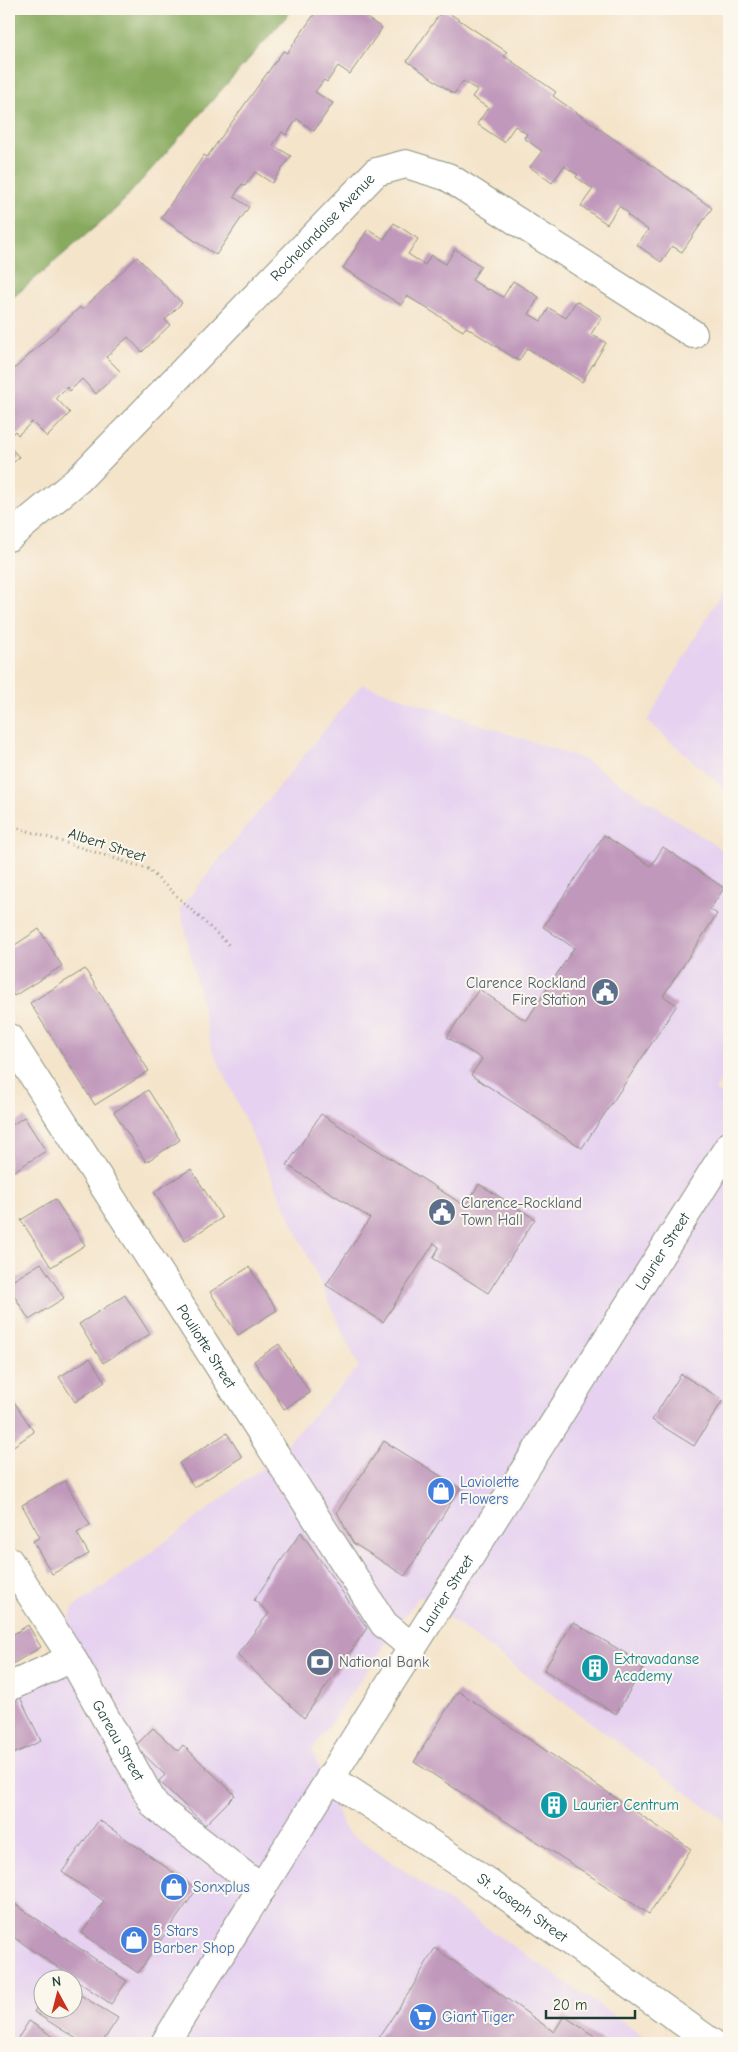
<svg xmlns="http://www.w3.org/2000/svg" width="738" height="2052" font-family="'Comic Neue',sans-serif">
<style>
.built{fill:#e6d2f0;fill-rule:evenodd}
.forest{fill:#88aa5e;stroke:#547449}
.building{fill:#c098bb}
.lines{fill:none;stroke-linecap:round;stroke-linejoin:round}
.minor-casing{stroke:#8a907f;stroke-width:30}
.tertiary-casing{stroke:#8a907f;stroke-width:30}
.secondary-casing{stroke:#8a907f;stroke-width:30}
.path{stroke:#8a907f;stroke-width:3;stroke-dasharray:1 4;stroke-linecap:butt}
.minor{stroke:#fff;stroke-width:28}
.tertiary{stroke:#fff;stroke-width:28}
.secondary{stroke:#fff;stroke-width:28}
.labels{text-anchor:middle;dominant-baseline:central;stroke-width:4;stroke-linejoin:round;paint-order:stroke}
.street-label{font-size:15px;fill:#1f3d34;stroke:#fbf7ec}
.service-label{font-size:15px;fill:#4e5e75;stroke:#fbf7ec;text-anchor:start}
.shop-label{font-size:15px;fill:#366cbe;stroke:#fbf7ec;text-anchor:start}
.culture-label{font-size:15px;fill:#0d838f;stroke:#fbf7ec;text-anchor:start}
</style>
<rect width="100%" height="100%" fill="#fbf7ec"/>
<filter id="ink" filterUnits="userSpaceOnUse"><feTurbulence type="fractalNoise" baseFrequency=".02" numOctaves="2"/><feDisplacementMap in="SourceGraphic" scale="10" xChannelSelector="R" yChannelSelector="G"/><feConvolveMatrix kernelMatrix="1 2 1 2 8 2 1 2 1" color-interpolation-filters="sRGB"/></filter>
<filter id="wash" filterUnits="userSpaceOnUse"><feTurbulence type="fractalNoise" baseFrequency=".0096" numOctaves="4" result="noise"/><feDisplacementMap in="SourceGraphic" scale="20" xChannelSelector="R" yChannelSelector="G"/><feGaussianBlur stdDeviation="1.12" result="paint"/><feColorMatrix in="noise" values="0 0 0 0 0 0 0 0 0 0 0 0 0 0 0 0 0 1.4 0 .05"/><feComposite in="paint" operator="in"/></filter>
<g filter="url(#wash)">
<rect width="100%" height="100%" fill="#f4e4ca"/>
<path class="built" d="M729,579V793L647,721Z
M362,684L583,759L729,854V1067L715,1090L729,1098V1824L419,1596L312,1750L345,1830L654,2043H9V1693L43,1676L74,1607L136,1564L266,1465L359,1367L211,1046L180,908ZM42,1980H72V2010H42Z"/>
<path class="forest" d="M9,9H293L117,208L9,301Z"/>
<g id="blocks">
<path class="building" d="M318,9H353L382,28L350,74L338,66L327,82L324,80L315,92L333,103L314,131L297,119L286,135L282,132L273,145L291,156L272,183L255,172L245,186L242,184L234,197L249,207L216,255L161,218L204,155L207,157L283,51L287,53Z
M443,9L507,52L504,56L556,92L553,96L712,208L682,252L672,246L661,262L637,245L648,230L627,215L628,213L619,206L607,224L581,206L593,189L576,177L578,175L564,166L552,183L530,167L542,151L524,138L527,134L515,126L504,142L477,124L488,108L472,97L477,90L463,81L454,94L407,61Z
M394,223L418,239L408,254L425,265L431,255L446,264L455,249L481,266L472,280L488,290L489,289L503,297L513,281L539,297L529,314L541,321L549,308L566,318L576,301L602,317L591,334L606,343L582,382L527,348L519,361L466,327L463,331L407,296L401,305L343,268L368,229L384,239Z
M137,257L182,303L165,320L170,325L142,352L128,337L106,357L120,371L96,394L82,379L70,391L67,387L56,398L70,413L47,437L32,422L18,435L15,431L9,437V374L80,307L82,310Z
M9,446L19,457L9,467Z
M604,835L651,866L663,847L724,888L710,909L717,914L663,996L677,1005L582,1148L471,1075L482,1059L447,1037L479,989L526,1021L574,948L543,927Z
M39,929L62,966L14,996L9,988V949Z
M85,969L149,1071L95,1105L30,1003Z
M148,1090L180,1140L146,1162L114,1112Z
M321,1114L465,1206L479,1184L535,1219L488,1293L433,1258L439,1247L434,1243L383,1322L326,1285L370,1218L287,1165Z
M24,1117L46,1151L11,1173L9,1169V1127Z
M191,1169L222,1218L185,1241L154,1192Z
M55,1199L85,1245L51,1267L21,1220Z
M41,1263L64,1298L29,1320L9,1287V1283Z
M249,1267L277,1310L238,1335L210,1292Z
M125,1295L150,1334L103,1363L79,1324Z
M279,1344L310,1393L284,1409L254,1361Z
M90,1358L105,1382L75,1402L59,1377Z
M681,1374L723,1400L694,1446L652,1420Z
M9,1394L34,1432L9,1449Z
M227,1433L242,1457L194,1487L179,1463Z
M384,1441L460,1488L405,1576L353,1543L337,1512Z
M65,1481L90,1525L77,1533L89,1554L52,1574L33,1541L40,1537L22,1505Z
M301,1532L367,1628L304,1718L237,1655L269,1613L254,1600Z
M573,1622L645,1665L616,1714L544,1670Z
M28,1625L41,1647L9,1666V1637Z
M458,1691L691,1849L649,1914L414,1762Z
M20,1697L41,1741L9,1756V1702Z
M153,1728L178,1751L183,1745L235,1795L205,1825L159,1781L165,1775L135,1746Z
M99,1820L197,1889L138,1973L82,1933L104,1901L62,1872Z
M12,1902L127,1981L111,2004L9,1934V1908Z
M435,1948L554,2032L564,2016L605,2043H375L410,1991Z
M72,1990L118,2018L102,2043H83L34,2012L42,1998V2010H72Z
M29,2021L63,2043H15Z"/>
</g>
</g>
<g filter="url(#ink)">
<use href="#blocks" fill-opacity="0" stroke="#8a907f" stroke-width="1"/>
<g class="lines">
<g class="minor-casing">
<g id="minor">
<path id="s1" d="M9,537L78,480L376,172L406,164L448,177L693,334"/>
<path id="s2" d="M9,1038L384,1624L412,1647"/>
<path id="s3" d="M9,1561L72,1658L155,1806L262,1889"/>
<path d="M9,1687L72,1658"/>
</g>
</g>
<g class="tertiary-casing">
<g id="tertiary">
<path id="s4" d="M330,1778L463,1865L712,2043"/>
</g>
</g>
<g class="secondary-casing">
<g id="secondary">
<path id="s5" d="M165,2043L356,1737L729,1146"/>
</g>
</g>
<path class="path" d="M9,825L148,869L231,947"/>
<use href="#minor" class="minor"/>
<use href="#tertiary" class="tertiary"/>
<use href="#secondary" class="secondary"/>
</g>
</g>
<defs>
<g id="civic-disc" transform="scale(1.4375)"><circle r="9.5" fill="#5c6f8a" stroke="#fbf7ec"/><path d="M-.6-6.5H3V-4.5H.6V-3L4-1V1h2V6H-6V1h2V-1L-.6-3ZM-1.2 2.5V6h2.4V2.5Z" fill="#fff"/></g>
<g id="shop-disc" transform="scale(1.4375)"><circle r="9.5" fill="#3f7fe0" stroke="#fbf7ec"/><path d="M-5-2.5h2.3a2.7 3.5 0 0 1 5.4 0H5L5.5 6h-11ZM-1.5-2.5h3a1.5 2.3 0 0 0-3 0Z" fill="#fff"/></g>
<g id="bank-disc" transform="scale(1.4375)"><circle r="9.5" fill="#5c6f8a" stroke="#fbf7ec"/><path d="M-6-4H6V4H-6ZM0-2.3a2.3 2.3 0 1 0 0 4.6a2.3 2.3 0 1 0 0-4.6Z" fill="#fff"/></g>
<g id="building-disc" transform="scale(1.4375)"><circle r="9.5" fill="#0f9aa8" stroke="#fbf7ec"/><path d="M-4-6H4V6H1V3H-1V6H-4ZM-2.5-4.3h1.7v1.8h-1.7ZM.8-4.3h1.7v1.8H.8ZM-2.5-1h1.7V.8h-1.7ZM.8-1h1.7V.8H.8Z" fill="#fff"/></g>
<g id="supermarket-disc" transform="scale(1.4375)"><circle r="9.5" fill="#3f7fe0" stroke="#fbf7ec"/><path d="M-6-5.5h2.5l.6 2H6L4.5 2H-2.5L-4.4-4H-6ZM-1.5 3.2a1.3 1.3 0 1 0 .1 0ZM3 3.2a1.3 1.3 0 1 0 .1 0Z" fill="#fff"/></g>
</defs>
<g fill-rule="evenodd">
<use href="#civic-disc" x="605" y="992"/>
<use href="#civic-disc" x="442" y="1212"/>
<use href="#shop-disc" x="441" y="1491"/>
<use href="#bank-disc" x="320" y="1662"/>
<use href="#building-disc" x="595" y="1668"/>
<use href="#building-disc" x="554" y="1805"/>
<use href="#shop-disc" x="174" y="1887"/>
<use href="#shop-disc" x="134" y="1940"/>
<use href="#supermarket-disc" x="423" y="2017"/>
</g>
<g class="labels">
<g class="street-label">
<text stroke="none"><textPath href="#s1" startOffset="441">Rochelandaise Avenue</textPath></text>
<text transform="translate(107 845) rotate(18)">Albert Street</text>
<text stroke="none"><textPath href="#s5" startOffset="935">Laurier Street</textPath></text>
<text stroke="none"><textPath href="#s2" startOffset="366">Pouliotte Street</textPath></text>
<text stroke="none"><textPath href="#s5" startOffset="530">Laurier Street</textPath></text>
<text stroke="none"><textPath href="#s3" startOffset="210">Gareau Street</textPath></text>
<text stroke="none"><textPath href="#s4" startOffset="232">St. Joseph Street</textPath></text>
</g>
<g class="service-label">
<text x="586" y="983" text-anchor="end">Clarence Rockland<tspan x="586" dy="17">Fire Station</tspan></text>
<text x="461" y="1203">Clarence-Rockland<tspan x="461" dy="17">Town Hall</tspan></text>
<text x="339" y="1662">National Bank</text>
</g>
<g class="shop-label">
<text x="460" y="1482">Laviolette<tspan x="460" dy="17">Flowers</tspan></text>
<text x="193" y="1887">Sonxplus</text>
<text x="153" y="1931">5 Stars<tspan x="153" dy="17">Barber Shop</tspan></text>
<text x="442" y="2017">Giant Tiger</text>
</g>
<g class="culture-label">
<text x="614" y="1659">Extravadanse<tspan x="614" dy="17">Academy</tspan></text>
<text x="573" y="1805">Laurier Centrum</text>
</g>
</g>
<rect width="738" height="2052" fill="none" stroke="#fbf7ec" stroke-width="30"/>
<g transform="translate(58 1994) rotate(353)"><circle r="24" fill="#fbf7ec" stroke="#a3ada2"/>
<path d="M0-4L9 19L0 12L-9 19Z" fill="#c8321e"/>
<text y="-8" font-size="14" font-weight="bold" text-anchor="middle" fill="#1f3d34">N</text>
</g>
<path d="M546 2010v8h89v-8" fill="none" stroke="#1f3d34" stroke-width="2.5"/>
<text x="553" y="2010" font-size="15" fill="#1f3d34" stroke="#fbf7ec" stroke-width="4" paint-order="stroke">20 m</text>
</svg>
